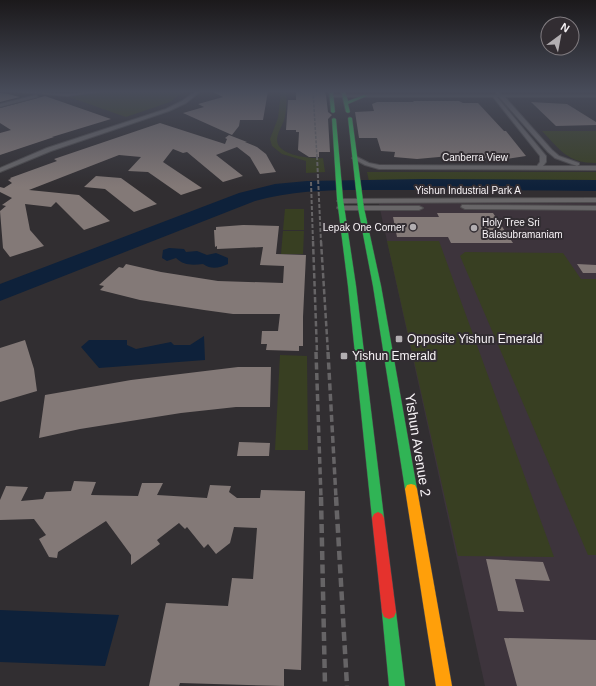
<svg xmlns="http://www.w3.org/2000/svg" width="596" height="686" font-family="Helvetica,sans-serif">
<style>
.built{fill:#3d343c}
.green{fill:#383f22}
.water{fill:#0e213a}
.building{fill:#837977}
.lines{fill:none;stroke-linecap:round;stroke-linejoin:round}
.street-casing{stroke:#4d4b4d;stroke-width:2}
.fast-casing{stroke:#4d4b4d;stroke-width:1}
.slow-casing{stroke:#4d4b4d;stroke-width:1}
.jam-casing{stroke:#4d4b4d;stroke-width:1}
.street{fill:#686668;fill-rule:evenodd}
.fast{fill:#30b455;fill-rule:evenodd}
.slow{fill:#ff9f0a;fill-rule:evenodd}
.jam{fill:#e5322d;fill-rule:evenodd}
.rail-far4{stroke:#666466;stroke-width:1.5;stroke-dasharray:3 1.5;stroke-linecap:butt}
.rail-far3{stroke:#666466;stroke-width:2;stroke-dasharray:4 2;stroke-linecap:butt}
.rail-far2{stroke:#666466;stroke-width:2.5;stroke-dasharray:5.5 2.5;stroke-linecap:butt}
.rail-far1{stroke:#666466;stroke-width:3.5;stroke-dasharray:7 3.5;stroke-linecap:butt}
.rail{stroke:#666466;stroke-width:4.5;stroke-dasharray:9 4.5;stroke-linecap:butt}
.poi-dot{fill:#b2aeb1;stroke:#322d32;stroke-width:1.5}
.labels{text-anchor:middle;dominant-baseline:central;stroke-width:4;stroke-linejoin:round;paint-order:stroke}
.far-street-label{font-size:10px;fill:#f7f3f6;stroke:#322d32}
.far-poi-label{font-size:10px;fill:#f7f3f6;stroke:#322d32;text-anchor:start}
.poi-label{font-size:12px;fill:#f7f3f6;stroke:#322d32;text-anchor:start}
.near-street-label{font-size:14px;fill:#f7f3f6;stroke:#322d32}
</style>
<rect width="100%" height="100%" fill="#312e31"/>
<path class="built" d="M378,200H596V686H485Z"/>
<path class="green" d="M108,91H185L170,102L126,117L69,97Z
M281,91H287C286,99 287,108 285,116C284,124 277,132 277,140C277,156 312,159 323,158L325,172L306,173V161L282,154L272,146L270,139L278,118Z
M542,131H596V163C568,163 560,150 542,131Z
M367,172H596V187L370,186Z
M285,209H304V230H283Z
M283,231H304L303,254H281Z
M387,241H439L554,557L458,556Z
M465,252L563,253L581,279H596V555H588L460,256Z
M280,355L307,356L308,450H275Z"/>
<path class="water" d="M424,179L596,180V191C528,190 461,190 393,190C347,190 300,188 255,201L0,301V284L239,193L275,184L307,181Z
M169,248L184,249L186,252L197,251L207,255L216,253L228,258V264C219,268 212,270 203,264C193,265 184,266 176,258L167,261L162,258L163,250Z
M204,336L205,360L99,368L81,347L89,340H127V345L136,349L171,342L174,345H190Z
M0,610L119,615L105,666L0,662Z"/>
<path class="building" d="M211,91H268L263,120H240L239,126L232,135L183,113L204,107L198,104L223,97Z
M296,91H324L326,95L328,112L332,115L328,119L330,152H319V157H309L298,150L299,132H296V130H286L288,100H296Z
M0,93L8,94L20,97L0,102Z
M45,96L111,119L52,137H54L0,155V133L11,130L0,123V108Z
M413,101H459L463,103H478L504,131H506L526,156L500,160L461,155L417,159L394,157L395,152L381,151L377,138H359L355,112L374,111L372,104L377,102H414Z
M531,102L567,104L596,122V125L556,126Z
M160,123L225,144L227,139L225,138L229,135L247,142H245L257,147L266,154L276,172L260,174L250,157L237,147L216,155L243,176L223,182L187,152L183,153L173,149L163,162L202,188L181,195L148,172L128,171L141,157L119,155L29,190L79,195L110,221L84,230L56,202L51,207L25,204L30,230L44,246L10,257L3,248L0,211L6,206L2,205L12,198L0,192V187L4,188L12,183L8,180L11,179L10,178L57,161L54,159Z
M96,176L121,178L157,204L134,212L105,189L84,187Z
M437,213H493L513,243H451L448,237H397L393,217H439Z
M243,225L279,226L276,254L306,255L303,317V346H299V351L266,350L267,344H261L262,331H278L280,314H233L204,310L140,300L100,290L104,286L99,285L119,267L123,268L126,264L161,272L218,281L283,283L284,266L260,265L263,247L217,249V246L215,247L214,230H216V227Z
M577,264L596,265V273H583Z
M25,340L34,369L37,391L0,402V348Z
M238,367H271L270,407H236L181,413L80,429L39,438L45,395L131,380Z
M239,442L270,443L269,456H237Z
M74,481L96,482L91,495L138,496L142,483H163L157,495L207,498L210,485L231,486L229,492L237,498H260L261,490L305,491L301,670L284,669V686L180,683L179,686H149L166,603L228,606L232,578L253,579L257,528L234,527L230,543L216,554L208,544L204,548L187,527L185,529L179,523L157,540L160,544L131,565V555L106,521L58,552L57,558L49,557L39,539L46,535L34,519L0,520V500L6,486L28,487L21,501L43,499L46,492L71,491Z
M486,559L543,562L550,581L515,579L524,612L498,611Z
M504,638L596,640V686H517Z"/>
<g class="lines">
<g class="street-casing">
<path id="street" d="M9,91L67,94L106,91L67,96Z
M196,91H201L186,103L169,111L51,151L0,172V168L47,148L166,109L182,101Z
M498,92L502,95H596V97H505L552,150L559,156L579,163V165L577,166L555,158L548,152L499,97H497L546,156V162L543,166H596V170L379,169L365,165L352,158L357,157L369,163L379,165L537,166L540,162V156L493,97H331L329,96L331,95H497L496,93Z
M36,95L38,97L0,107V104Z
M596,198V202L340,203L337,201L340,199Z
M462,205L596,206V210L465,209L461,207Z
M338,206H419L423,208L419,210H341L337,208Z"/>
</g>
<g class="fast-casing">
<path id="fast" d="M329,91H333L335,112L333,113L331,112Z
M341,91H345L348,101L364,95L367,96L348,104L350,112L348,113L346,112Z
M350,117L352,118L364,208L381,286L417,489L415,493L411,494L407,493L405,489L373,286L358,208L348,118Z
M334,118L336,119L343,199L356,286L384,518L382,522L378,524L374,522L372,518L348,286L337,199L332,119Z
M389,605L394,607L396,612L405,686H389L382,612L384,607Z"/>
</g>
<g class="slow-casing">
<path id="slow" d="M411,484L415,485L417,489L452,686H436L405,489L407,485Z"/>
</g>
<g class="jam-casing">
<path id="jam" d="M378,512L382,514L384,518L396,612L394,617L389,619L384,617L382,612L372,518L374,514Z"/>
</g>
<use href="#street" class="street"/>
<use href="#fast" class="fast"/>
<use href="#slow" class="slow"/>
<use href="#jam" class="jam"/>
<path class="rail-far4" d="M313,91L317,157"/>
<path class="rail-far3" d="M317,156L321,242
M311,182L313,242"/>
<path class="rail-far2" d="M313,241L317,353
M321,241L328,353"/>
<path class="rail-far1" d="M316,352L321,498
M328,352L336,498"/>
<path class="rail" d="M321,497L325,686
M336,497L347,686"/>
</g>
<linearGradient id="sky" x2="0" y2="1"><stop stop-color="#1b191b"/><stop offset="0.49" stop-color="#484c5a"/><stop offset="1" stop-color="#484c5a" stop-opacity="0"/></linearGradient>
<rect width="596" height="187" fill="url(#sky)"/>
<g class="poi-dot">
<circle cx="413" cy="227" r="4"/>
<circle cx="474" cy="228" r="4"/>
<rect x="395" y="335" width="8" height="8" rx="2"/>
<rect x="340" y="352" width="8" height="8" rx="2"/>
</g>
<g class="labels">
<g class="far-street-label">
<text x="475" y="157">Canberra View</text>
<text x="468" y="190">Yishun Industrial Park A</text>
</g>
<g class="far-poi-label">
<text x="482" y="222">Holy Tree Sri<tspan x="482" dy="12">Balasubramaniam</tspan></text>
<text x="405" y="227" text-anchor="end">Lepak One Corner</text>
</g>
<g class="poi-label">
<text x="407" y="339">Opposite Yishun Emerald</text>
<text x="352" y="356">Yishun Emerald</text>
</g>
<g class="near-street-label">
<text transform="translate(418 445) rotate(81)">Yishun Avenue 2</text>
</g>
</g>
<g transform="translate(560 36) rotate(32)"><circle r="19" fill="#322d32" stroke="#817c80"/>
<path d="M0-3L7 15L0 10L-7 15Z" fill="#b2aeb1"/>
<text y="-6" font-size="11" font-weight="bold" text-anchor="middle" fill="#f7f3f6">N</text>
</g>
</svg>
